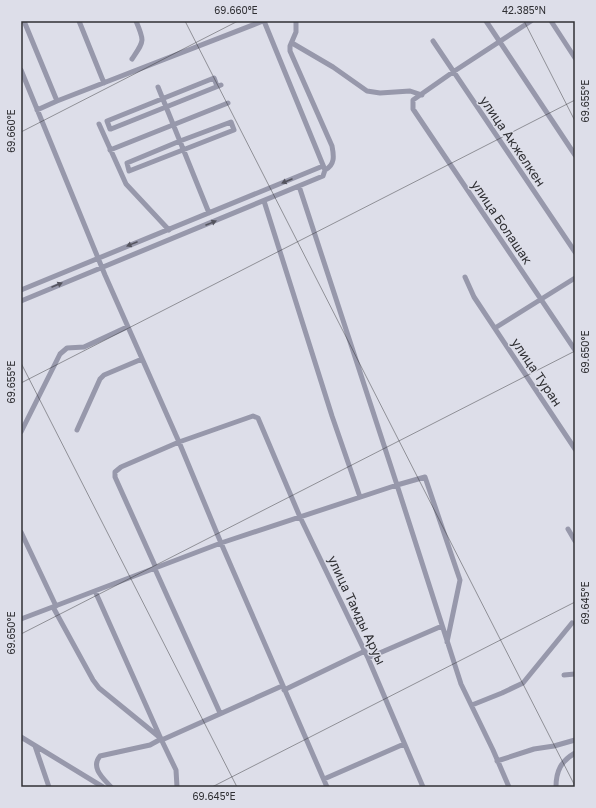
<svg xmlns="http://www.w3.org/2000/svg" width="596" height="808" font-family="'Golos Text',sans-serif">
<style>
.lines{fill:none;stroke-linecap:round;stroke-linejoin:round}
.minor{stroke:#9798ab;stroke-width:5}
.oneway{fill:#54545e}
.ticks{fill:none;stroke:#303034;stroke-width:1;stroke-opacity:0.45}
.labels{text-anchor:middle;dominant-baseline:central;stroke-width:3;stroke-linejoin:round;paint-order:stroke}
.street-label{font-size:13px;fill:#303034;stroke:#dddee9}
.neatline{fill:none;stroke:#303034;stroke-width:1.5}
.ticks-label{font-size:10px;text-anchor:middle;fill:#303034}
</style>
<rect width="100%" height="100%" fill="#dddee9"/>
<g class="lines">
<path class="minor" d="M24,21L57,101L263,21
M79,21L104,83
M296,21V32L290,46V51L332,146C334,156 335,165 325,170
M486,21L575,155
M531,21L453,72L413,100V109L575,350
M551,21L575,58
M433,41L575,252
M292,43L333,67L367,91L380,93L410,91L422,95
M132,59C144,41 145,42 136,21
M21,70L105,275L179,442L221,543L327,787
M217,86L214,78L107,121L110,129H111L221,85
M158,87L209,213
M37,110L57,101
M231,122L234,130L129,171L127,163L180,141Z
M99,124L126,184L169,230
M110,150L228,103
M264,201L332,416L360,497
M465,277L474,297L575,449
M21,290L323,166
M21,301L323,176L325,170L264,21
M495,328L575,278
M77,430L100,379L104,375L142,359
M21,432L60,354L67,348L84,347L127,327
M568,529L575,541
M21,532L56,606
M156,568L115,477V472L121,467L179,442L253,416L258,418L300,517L368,658L423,787
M155,569L220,713
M95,591L161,739H164L282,686
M53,607L93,680L99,688L158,736
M21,619L221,543L397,485L299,186
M447,642L460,580L425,477L397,485L461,684L493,750L509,787
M368,658L442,626
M564,675L575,674
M284,690L365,651
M472,705L502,693L523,683L572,623
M21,737L103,787
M35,746L49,787
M497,761L534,749L554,746L575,740
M324,779L404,744
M111,787C104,779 90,768 100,756L150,745L161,739L176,770L177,787
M556,787C556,771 561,761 575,753"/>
</g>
<defs><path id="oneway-solid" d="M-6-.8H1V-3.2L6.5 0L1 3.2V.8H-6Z"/></defs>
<g class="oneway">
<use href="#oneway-solid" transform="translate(287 181) rotate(157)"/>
<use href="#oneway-solid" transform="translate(211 223) rotate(-22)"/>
<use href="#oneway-solid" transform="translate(132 244) rotate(158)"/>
<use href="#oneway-solid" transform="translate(57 285) rotate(-23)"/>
</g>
<path class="ticks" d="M185,21L575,786M524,21L575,121M21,132L238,21M21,363L237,787M21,383L575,100M21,634L575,351M212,787L575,602"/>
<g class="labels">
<g class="street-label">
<text transform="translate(513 141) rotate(56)">улица Акжелкен</text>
<text transform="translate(502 222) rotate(56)">улица Болашак</text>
<text transform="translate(537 372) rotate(56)">улица Туран</text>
<text transform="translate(357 610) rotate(65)">улица Тамды Аруы</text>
</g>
</g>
<rect width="596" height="808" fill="none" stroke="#dddee9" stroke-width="44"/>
<rect x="22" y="22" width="552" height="764" class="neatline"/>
<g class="ticks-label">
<text x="236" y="14">69.660°E</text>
<text x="524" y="14">42.385°N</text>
<text transform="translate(585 101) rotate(-90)" y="4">69.655°E</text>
<text transform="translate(11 131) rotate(-90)" y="4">69.660°E</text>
<text transform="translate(585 352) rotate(-90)" y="4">69.650°E</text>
<text transform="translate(11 382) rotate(-90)" y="4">69.655°E</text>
<text transform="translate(585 603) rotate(-90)" y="4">69.645°E</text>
<text transform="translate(11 633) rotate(-90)" y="4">69.650°E</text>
<text x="214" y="800">69.645°E</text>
</g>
</svg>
